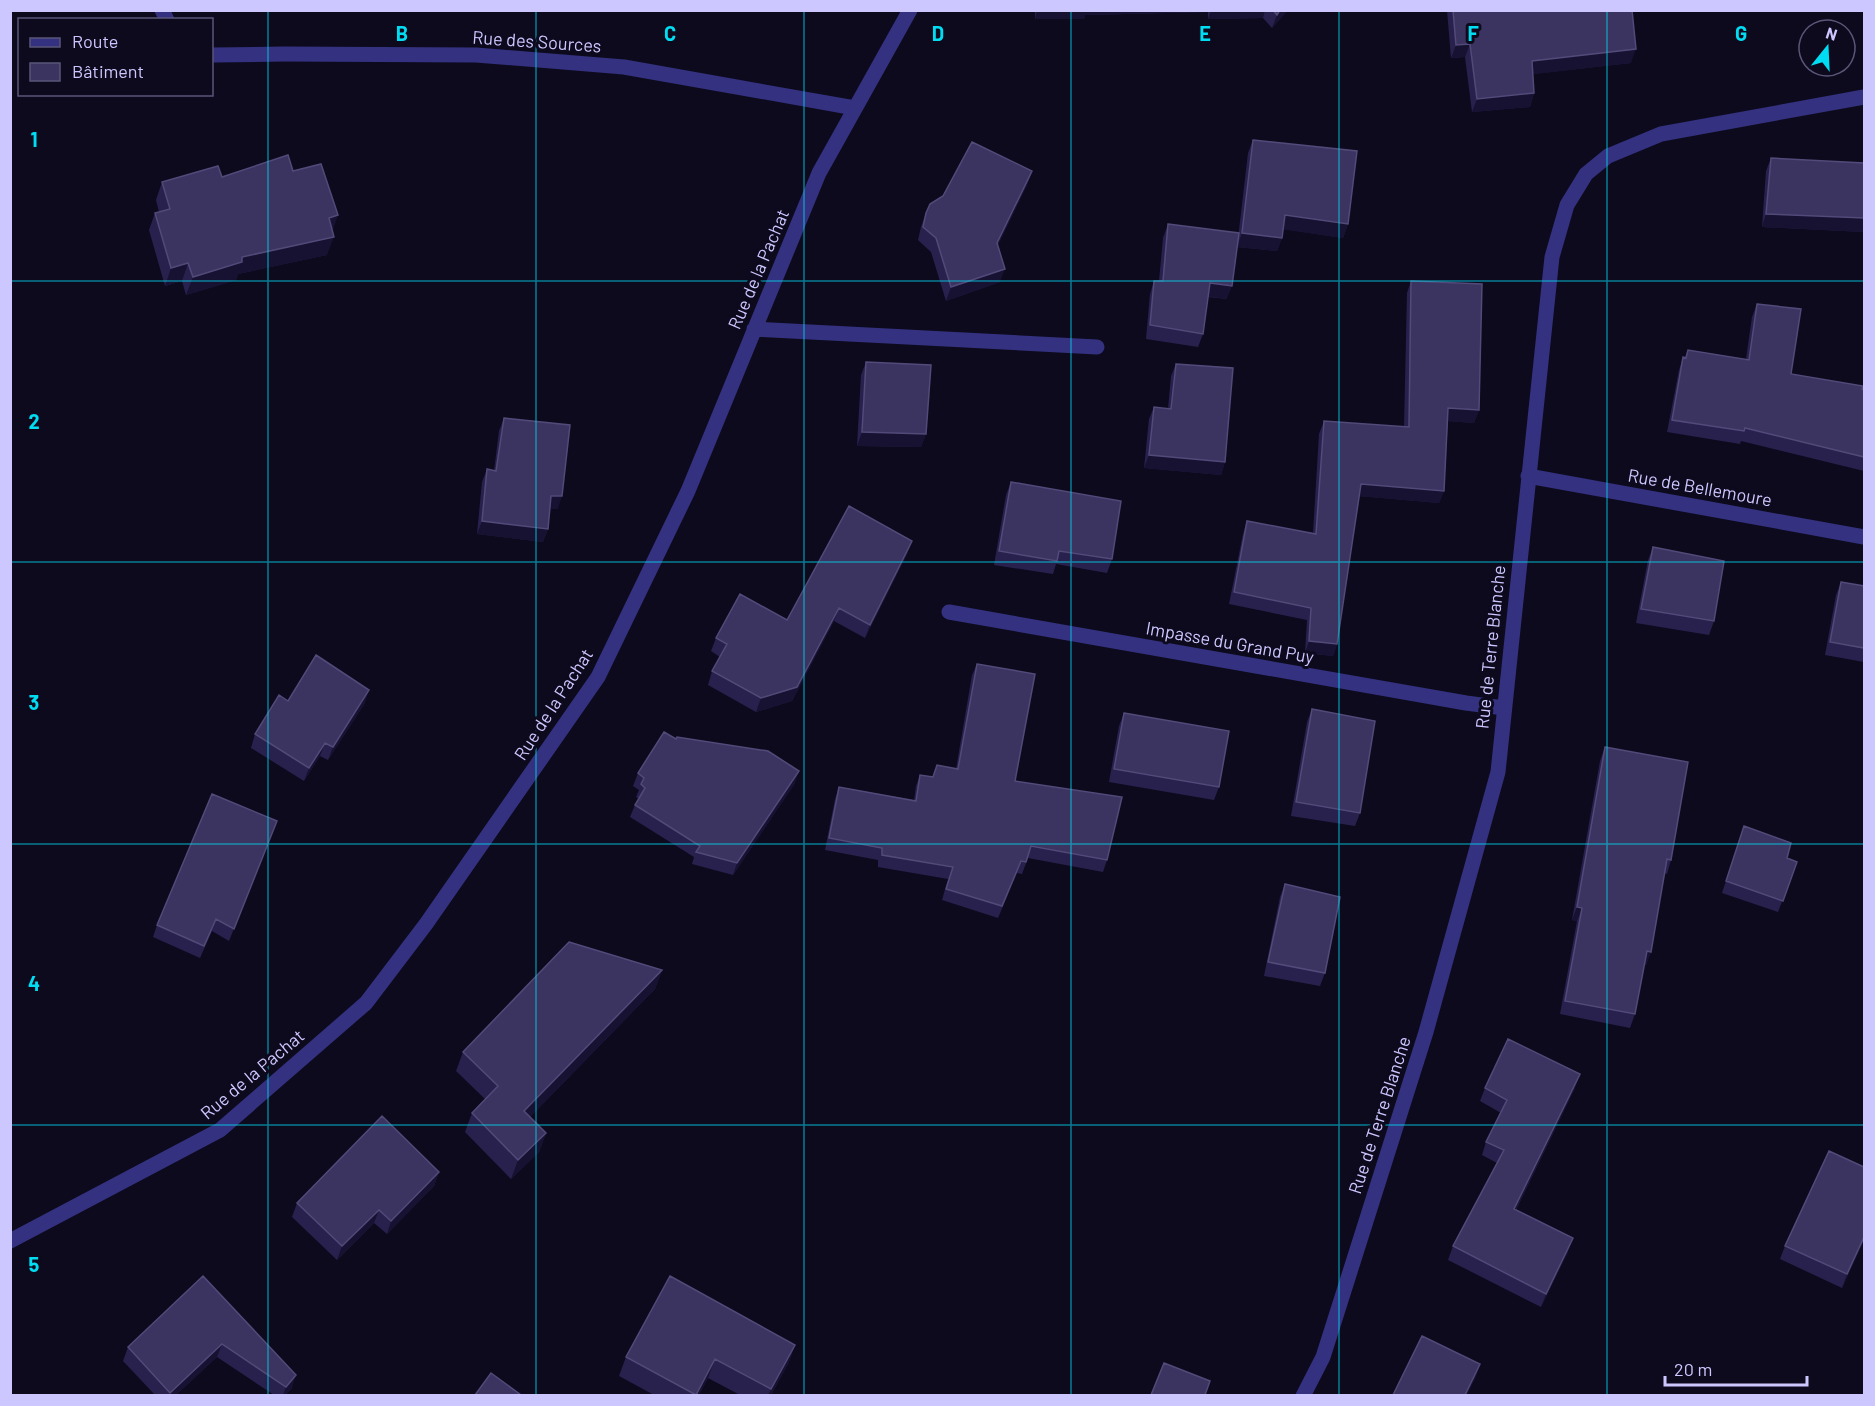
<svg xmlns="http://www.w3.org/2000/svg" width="1875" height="1406" font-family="Barlow,sans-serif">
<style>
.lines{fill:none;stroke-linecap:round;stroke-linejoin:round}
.minor{stroke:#343280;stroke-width:15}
.wall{fill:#29214d}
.shaded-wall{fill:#171132}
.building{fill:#3b3360;stroke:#524a79;stroke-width:1.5}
.grid{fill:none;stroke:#00ddf2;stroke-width:1.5;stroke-opacity:0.55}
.labels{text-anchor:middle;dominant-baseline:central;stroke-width:6;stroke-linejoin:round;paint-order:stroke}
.street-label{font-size:18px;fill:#cdc7ff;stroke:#0d0a1e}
.grid-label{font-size:20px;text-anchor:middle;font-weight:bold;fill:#00ddf2;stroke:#0d0a1e;stroke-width:6;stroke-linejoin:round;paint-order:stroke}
</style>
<rect width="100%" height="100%" fill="#0d0a1e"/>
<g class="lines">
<path class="minor" d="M162,10L167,20
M212,55L284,54L476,55L624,67L855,108
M754,329L1097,347
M1528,476L1864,537
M949,612L1466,703L1504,708
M10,1241L220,1130L366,1003L426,924L598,677L688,491L819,173L910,10
M1303,1396L1323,1357L1426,1032L1498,772L1552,257L1567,205L1586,174L1608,156L1661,134L1864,97"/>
</g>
<path class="wall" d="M1035,10H1288L1272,28L1263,18L1208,19V12L1085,15L1084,19H1035Z
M1447,10H1632L1631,63L1533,74L1534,93L1530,107L1472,112L1465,57L1451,58Z
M1253,140L1348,224L1343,238L1283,229L1282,238L1277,251L1237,247L1248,153Z
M1771,158L1864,163V232L1762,227L1766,171Z
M293,171L332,232L327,255L238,274L236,280L186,295L182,281L165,286L149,230L155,213L159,212L156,200L162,182Z
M1032,171L1027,185L998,245L1000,282L946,301L931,252L918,240L921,227L926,213Z
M1168,224L1227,299L1208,297L1203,334L1198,347L1146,339L1150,294L1154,281H1159L1163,238Z
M1411,281L1479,410L1474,423L1448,421L1444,491L1439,503L1359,496L1337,644L1333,656L1305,653L1307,620L1229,604L1243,534L1247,521L1313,533L1319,434L1324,421L1404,427L1407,293Z
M1757,304L1791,374L1864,390V471L1741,441L1740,444L1667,432L1679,370L1683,357H1685L1688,350L1746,359L1752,317Z
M866,362L926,434L921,447L857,446L861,375Z
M1176,364L1225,462L1221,475L1144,468L1149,419L1154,407L1168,409L1171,376Z
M504,418L558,509H550L548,529L543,542L477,534L482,482L487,469L494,471L499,431Z
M1011,482L1112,559L1107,573L1056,564L1053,574L994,565L1006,495Z
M912,541L907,554L865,638L834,621L792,701L756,712L708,685L712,671L720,657L711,651L716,638L787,620Z
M1653,547L1714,621L1709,635L1636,623L1648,560Z
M1841,582L1864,586V662L1825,655L1836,595Z
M977,664L1015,781L1107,860L1103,872L1028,858L1022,874L1017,873L998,918L942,900L948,879L878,867V860L825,850L835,799L839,787L914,800L916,786L920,775L933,777L956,769L972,675Z
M288,701L365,703L328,760L320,756L304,781L251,748L255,734Z
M1312,709L1360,813L1355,826L1291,816L1307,722Z
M1124,713L1219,787L1214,800L1109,782L1119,726Z
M676,739L795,783L733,875L692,864L694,857L630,817L635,805L639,799L636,797L639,790L633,786L638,773Z
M1605,747L1671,860L1667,874L1664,873L1651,952L1646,965H1644L1635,1014L1630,1028L1560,1014L1577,921L1572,920L1600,761Z
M272,833L229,941L212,931L200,958L153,937L157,925Z
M1740,838L1797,862L1778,912L1722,893Z
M1285,884L1325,973L1320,986L1264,976L1280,897Z
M662,970L655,989L530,1117L546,1133L539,1152L511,1179L465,1132L472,1113L485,1099L456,1071L463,1052Z
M1485,1088H1575L1516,1210L1568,1252L1541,1307L1448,1260L1453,1246L1497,1163L1482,1155L1486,1142L1501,1113L1480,1101Z
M439,1172L434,1186L387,1234L374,1223L337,1260L292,1217L297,1203Z
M1864,1240L1842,1288L1780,1259L1785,1246Z
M203,1276L292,1388L285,1395H274L217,1357L176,1395H155L123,1361L128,1347Z
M795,1345L788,1364L771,1395H740L708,1378L699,1395H654L619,1376L626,1357Z"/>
<path class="shaded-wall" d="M1037,10H1208V12L1085,15L1084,19H1035Z
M1211,10H1265L1263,18L1208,19Z
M1280,10H1288L1272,28L1277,15Z
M1470,44L1465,57L1451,58L1456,45Z
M1636,49L1631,63L1527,75L1532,61Z
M1534,93L1530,107L1472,112L1477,99Z
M1032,171L1027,185L992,257L997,243Z
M1766,214L1864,218V232L1762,227Z
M338,215L332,233L329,218Z
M1285,215L1348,224L1343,238L1280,229Z
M1242,233L1282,238L1277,251L1237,247Z
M334,237L327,255L238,274L236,280L186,295L193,277L242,257Z
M188,263L182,281L165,286L171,268Z
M1005,269L1000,282L946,301L951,287Z
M1210,283L1232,286L1227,299L1205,296Z
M1448,408L1479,410L1474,423L1444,421Z
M862,432L926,434L921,447L857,446Z
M1149,455L1225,462L1221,475L1144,468Z
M1361,484L1444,491L1439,503L1357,496Z
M551,496H562L558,509H547Z
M482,521L548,529L543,542L477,534Z
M912,541L907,554L865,638L870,625Z
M839,608L834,621L792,701L756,712L761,698Z
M1309,641L1337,644L1333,656L1305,653Z
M369,690L365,703L328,760L333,747Z
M325,743L320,756L304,781L309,768Z
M799,771L795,783L733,875L737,863Z
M1577,907L1582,908L1577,921L1572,920Z
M1647,951L1651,952L1646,965H1642Z
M662,970L655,989L517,1130L524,1111Z
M1580,1074L1575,1088L1509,1223L1514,1209Z
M546,1133L539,1152L511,1179L518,1160Z
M439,1172L434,1186L387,1234L391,1221Z
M379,1210L374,1223L337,1260L342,1246Z
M1864,1237V1240L1842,1288L1847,1274Z
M1573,1238L1568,1252L1541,1307L1546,1294Z
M222,1344L217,1357L176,1395H169L170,1393Z
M795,1345L788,1364L771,1395H768L771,1389Z
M715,1359L708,1378L699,1395H696Z
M1480,1364L1476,1377L1467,1395H1465Z
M296,1375L292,1388L285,1395H283L286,1387Z"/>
<path class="building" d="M1273,10H1280L1277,15Z
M1453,10H1632L1636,49L1532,61L1534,93L1477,99L1470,44L1456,45Z
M1253,140L1357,151L1348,224L1285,215L1282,238L1242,233Z
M972,142L1032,171L997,243L1005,269L951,287L936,238L923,227L926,213L930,204L943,196Z
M288,155L293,171L321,164L338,215L329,218L334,237L242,257V262L193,277L188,263L171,268L155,213L170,209L162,182L218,166L222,177Z
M1771,158L1864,163V218L1766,214Z
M1168,224L1239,233L1232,286L1210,283L1203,334L1150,325L1154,281H1163Z
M1411,281L1482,284L1479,410L1448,408L1444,491L1361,484L1337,644L1309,641L1311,608L1234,592L1247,521L1316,534L1324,421L1409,427Z
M1757,304L1801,309L1791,374L1863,386L1862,389L1864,390V457L1745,428L1744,431L1672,420L1683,357L1686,358L1688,350L1749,360Z
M866,362L931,365L926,434L862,432Z
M1176,364L1233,368L1225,462L1149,455L1154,407L1171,409Z
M504,418L570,425L562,496H551L548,529L482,521L487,469L496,471Z
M1011,482L1121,501L1112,559L1059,551L1057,561L999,551Z
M849,506L912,541L870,625L839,608L797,687L761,698L712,671L727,644L716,638L740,594L787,620Z
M1653,547L1724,561L1714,621L1641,609Z
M1841,582L1864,586V648L1830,642Z
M316,655L369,690L333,747L325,743L309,768L255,734L279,695L288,701Z
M977,664L1035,674L1015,781L1122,797L1107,860L1031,846L1026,862L1021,861L1002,906L946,889L953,867L882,855V848L829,838L839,787L916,801L920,775L933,777L937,765L958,769Z
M1312,709L1375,721L1360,813L1296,802Z
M1124,713L1229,731L1219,787L1114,769Z
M664,732L676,739L677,737L768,751L799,771L737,863L696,852L700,846L635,805L645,788L641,784L644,778L638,773Z
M1605,747L1688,762L1671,860L1667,859L1651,952L1647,951L1635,1014L1565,1001L1582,908L1577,907Z
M212,794L277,821L234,929L216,919L204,946L157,925Z
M1744,826L1791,843L1787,858L1797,862L1783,901L1726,881Z
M1285,884L1340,897L1325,973L1268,962Z
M569,942L662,970L524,1111L546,1133L518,1160L472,1113L498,1086L463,1052Z
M1508,1039L1580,1074L1514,1209L1573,1238L1546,1294L1453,1246L1504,1150L1486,1142L1507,1100L1485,1088Z
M382,1116L439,1172L391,1221L379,1210L342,1246L297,1203Z
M1829,1151L1864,1167V1237L1847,1274L1785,1246Z
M203,1276L296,1375L286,1387L222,1344L170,1393L128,1347Z
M670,1276L795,1345L771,1389L715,1359L696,1395L626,1357Z
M1422,1336L1480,1364L1465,1395H1393Z
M1164,1363L1210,1381L1205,1395H1151Z
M491,1373L521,1395H475Z"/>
<path class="grid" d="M268,10V1396M536,10V1396M804,10V1396M1071,10V1396M1339,10V1396M1607,10V1396M10,281H1864M10,562H1864M10,844H1864M10,1125H1864"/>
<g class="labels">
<g class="street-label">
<text transform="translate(537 41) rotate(4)">Rue des Sources</text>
<text transform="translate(758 269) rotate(-67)">Rue de la Pachat</text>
<text transform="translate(1700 487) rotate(10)">Rue de Bellemoure</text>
<text transform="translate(1230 642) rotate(10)">Impasse du Grand Puy</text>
<text transform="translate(1490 647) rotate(-84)">Rue de Terre Blanche</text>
<text transform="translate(553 704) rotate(-57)">Rue de la Pachat</text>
<text transform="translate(252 1074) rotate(-40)">Rue de la Pachat</text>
<text transform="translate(1379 1115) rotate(-72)">Rue de Terre Blanche</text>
</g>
</g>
<g class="grid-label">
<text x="402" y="41">B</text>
<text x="670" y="41">C</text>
<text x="938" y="41">D</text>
<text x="1205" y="41">E</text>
<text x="1473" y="41">F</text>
<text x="1741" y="41">G</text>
<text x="34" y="147">1</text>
<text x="34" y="429">2</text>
<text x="34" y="710">3</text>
<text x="34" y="991">4</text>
<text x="34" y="1272">5</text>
</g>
<rect width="1875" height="1406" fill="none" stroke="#cdc7ff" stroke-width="24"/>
<rect x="18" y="18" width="195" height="78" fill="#0d0a1e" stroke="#5a5678" stroke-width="1.5"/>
<rect x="30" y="38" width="30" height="9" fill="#343280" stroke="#5a5678" stroke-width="1.5"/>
<text x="72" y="48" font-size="18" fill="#cdc7ff">Route</text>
<rect x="30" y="63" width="30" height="18" fill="#3b3360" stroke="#5a5678" stroke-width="1.5"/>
<text x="72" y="78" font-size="18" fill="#cdc7ff">Bâtiment</text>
<g transform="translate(1827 48) rotate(18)"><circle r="28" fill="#0d0a1e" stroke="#5a5678" stroke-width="1.5"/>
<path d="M0-4.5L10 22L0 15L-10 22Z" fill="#00ddf2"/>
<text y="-9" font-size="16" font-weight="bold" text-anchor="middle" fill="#cdc7ff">N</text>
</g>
<path d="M1665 1376v9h142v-9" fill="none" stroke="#cdc7ff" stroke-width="3"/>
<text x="1674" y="1376" font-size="18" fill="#cdc7ff" stroke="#0d0a1e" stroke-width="4.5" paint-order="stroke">20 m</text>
</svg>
